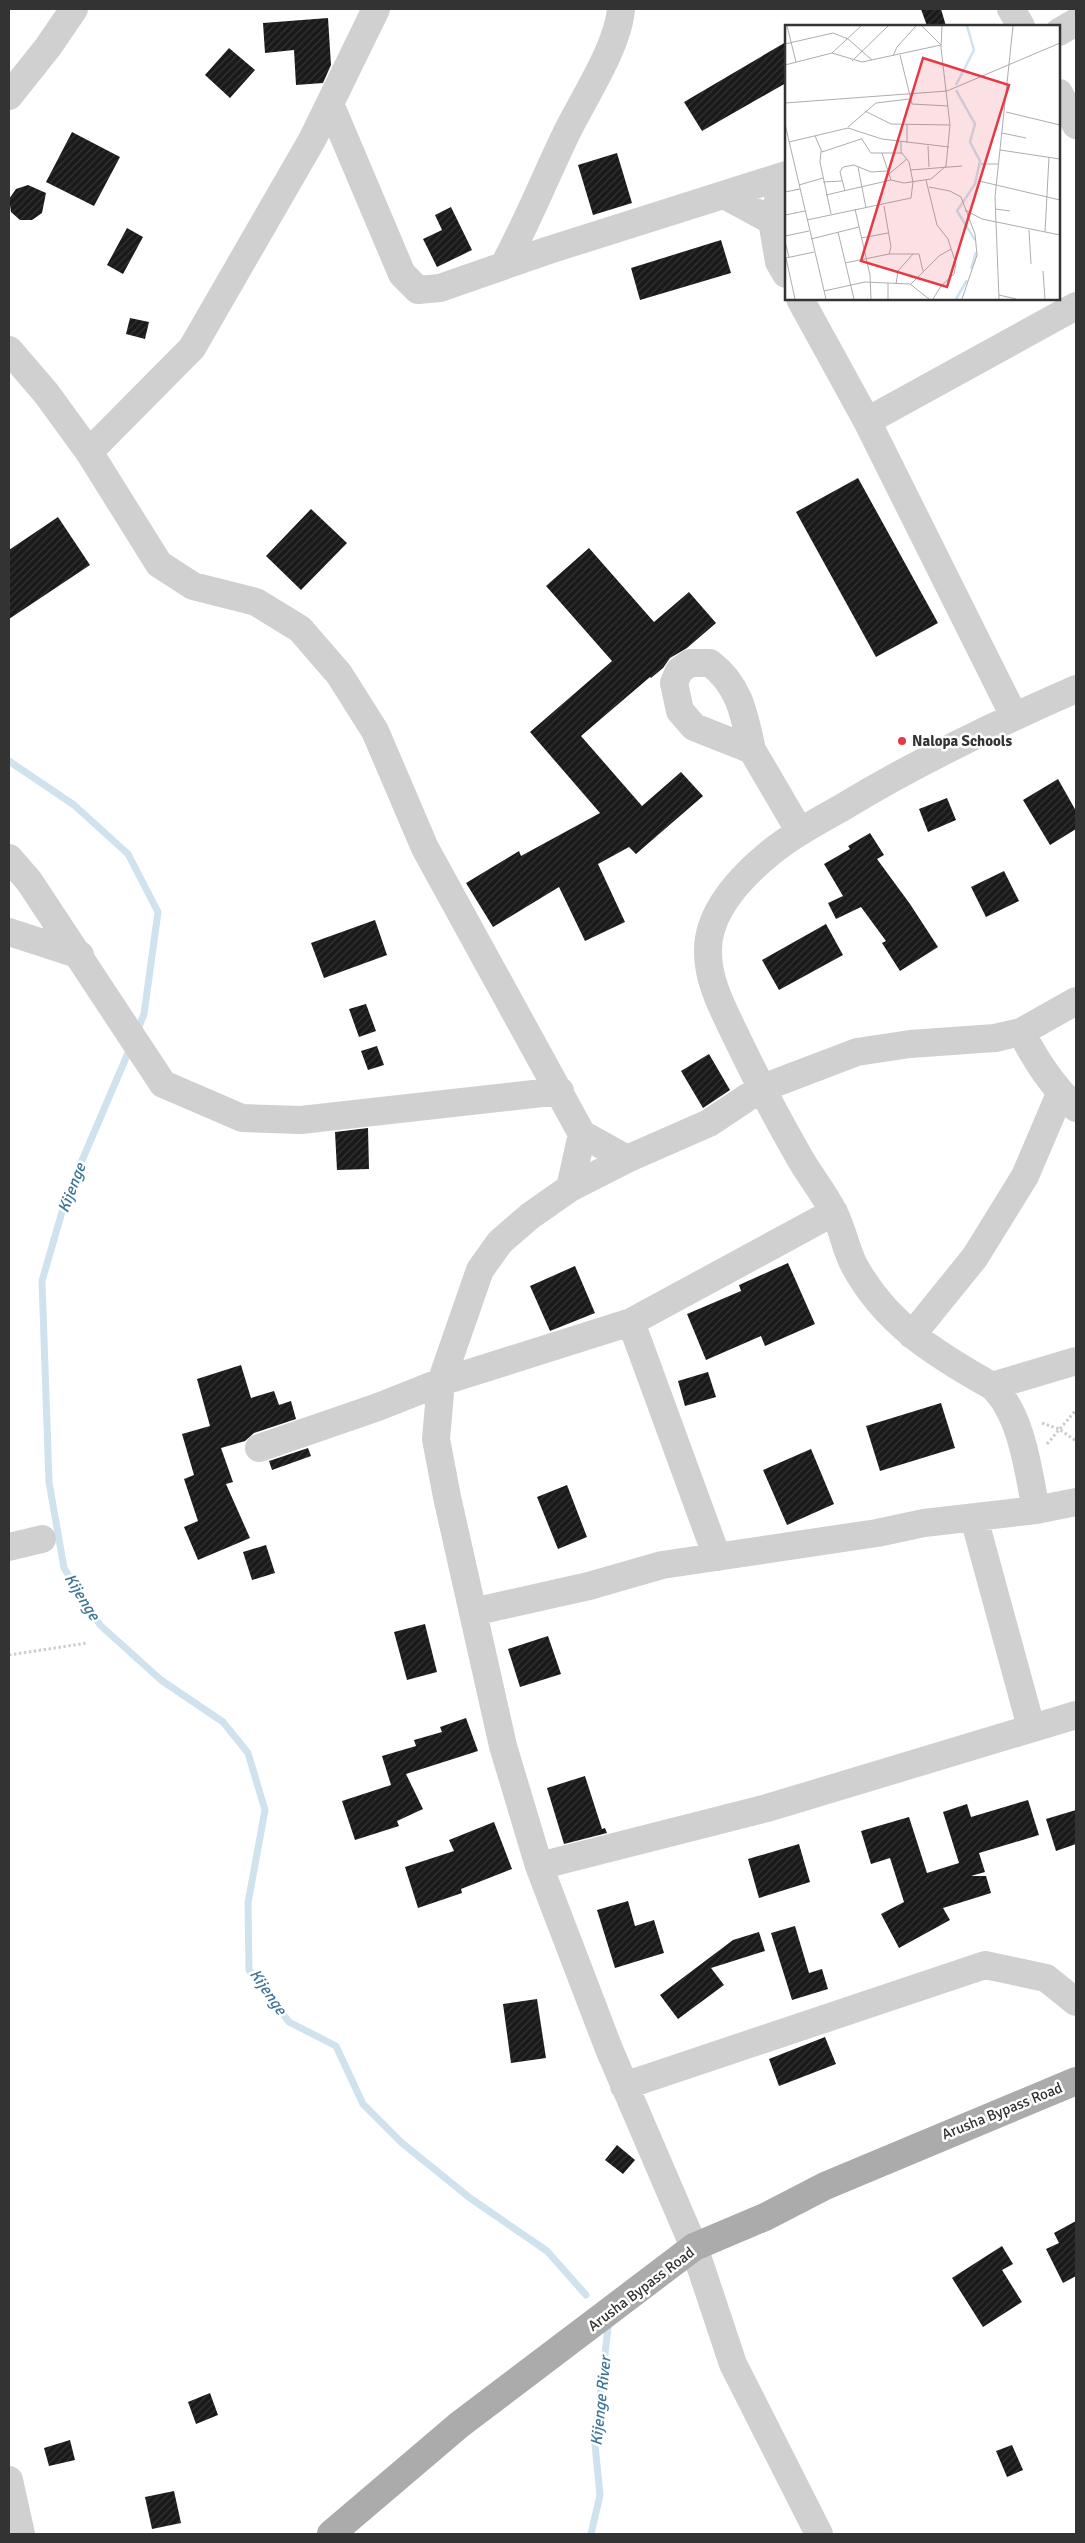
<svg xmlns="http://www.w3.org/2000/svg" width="1085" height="2543" font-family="Signika,sans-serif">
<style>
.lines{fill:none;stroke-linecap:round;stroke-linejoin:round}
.stream{stroke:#cfe2ee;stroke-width:7}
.building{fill:url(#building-hatch)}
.path{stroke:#cdcdcd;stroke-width:3;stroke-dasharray:2.5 2.5;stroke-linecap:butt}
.minor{stroke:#d0d0d0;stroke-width:28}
.major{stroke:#ababab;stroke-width:28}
.poi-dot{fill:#e63946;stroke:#fff;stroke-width:2}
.labels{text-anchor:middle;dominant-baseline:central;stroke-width:5;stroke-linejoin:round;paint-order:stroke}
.poi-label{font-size:15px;font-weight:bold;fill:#333;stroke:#fff;text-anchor:start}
.street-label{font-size:15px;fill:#333;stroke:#fff}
.water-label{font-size:16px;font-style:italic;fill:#3f7597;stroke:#fff}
.inset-river{fill:none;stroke:#cfe2ee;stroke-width:2.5}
.inset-road{fill:none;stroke:#adadad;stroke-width:1}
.view{fill:#e63946;fill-opacity:0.15;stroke:#e63946;stroke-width:2.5}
.inset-edge{fill:none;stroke:#333;stroke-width:2.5}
</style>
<defs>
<pattern id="building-hatch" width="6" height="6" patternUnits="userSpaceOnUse" patternTransform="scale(1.25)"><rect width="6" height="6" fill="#1a1a1a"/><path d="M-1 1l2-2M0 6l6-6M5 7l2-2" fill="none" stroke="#333"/></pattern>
</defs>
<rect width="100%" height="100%" fill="#fff"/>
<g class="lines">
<path class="stream" d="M9,761L74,805L128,854L158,912L144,1014L137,1032
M131,1046L66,1198L42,1281L49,1482L64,1568L100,1625L161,1680L223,1722L248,1753L265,1810L248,1903L249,1970L289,2022L336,2046L363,2104L402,2143L470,2198L547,2251L586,2295
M591,2534L600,2495L595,2445L608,2327"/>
</g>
<path class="building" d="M921,9H941L946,26H927Z
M328,18L331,65L323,83L296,85L294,50L265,53L263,23Z
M786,42V83L702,131L684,102Z
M229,48L255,70L230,98L205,75Z
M72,132L120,157L94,206L46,182Z
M617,153L632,203L593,215L578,165Z
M28,185L46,193L42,213L32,220H20L11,212L9,199L16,189Z
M451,207L472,250L437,267L423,239L442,230L435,215Z
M127,228L143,237L123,274L107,265Z
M721,240L731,273L640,300L631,268Z
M130,318L149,322L145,339L126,334Z
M858,478L938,623L876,657L796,512Z
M311,509L347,543L301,590L266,556Z
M58,517L90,565L9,619V550Z
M589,548L654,622L689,592L716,623L687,648L670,658L663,668L651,678L650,677L581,736L642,806L681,772L703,796L636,854L629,847L598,864L625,922L585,941L559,887L493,927L466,883L519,851L521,856L600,813L530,732L612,661L546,586Z
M1058,779L1076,811V829L1050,845L1023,800Z
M947,798L956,820L928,832L919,809Z
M870,833L884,855L877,859L910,904L938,947L900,971L882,943L886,941L861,907L836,919L828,903L843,896L824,864L850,849L848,846Z
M1004,871L1019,901L986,917L971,887Z
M375,920L387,955L324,978L311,943Z
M826,924L843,955L779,990L762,960Z
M366,1004L376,1031L359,1037L349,1009Z
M377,1046L384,1065L368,1070L361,1051Z
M709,1054L730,1090L703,1108L681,1071Z
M368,1128L369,1169L337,1170L335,1132Z
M788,1263L815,1324L765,1346L761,1336L706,1360L687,1314L741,1291L739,1285Z
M575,1266L595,1313L550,1331L530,1286Z
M241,1365L251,1398L274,1391L279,1405L291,1401L296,1419L254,1433L245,1441L221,1448L233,1482L226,1484L250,1538L198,1560L184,1527L198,1521L184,1479L194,1475L182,1434L210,1426L197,1379Z
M708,1372L716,1397L685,1406L678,1381Z
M941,1403L955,1448L880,1471L866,1426Z
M308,1448L311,1456L272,1470L269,1461Z
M811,1449L834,1504L787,1525L763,1470Z
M567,1485L587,1537L558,1549L537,1497Z
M266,1545L275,1573L252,1580L243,1552Z
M425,1624L437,1672L407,1680L394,1632Z
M548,1636L561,1674L520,1687L508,1649Z
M466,1718L478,1751L406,1774L423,1809L397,1821L399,1826L355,1840L342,1801L391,1785L382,1756L416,1746L414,1740L442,1732L440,1727Z
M585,1776L602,1829L605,1828L607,1833L564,1844L547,1788Z
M1028,1800L1039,1835L979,1853L985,1872L971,1876H986L991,1893L943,1908L950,1920L899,1948L881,1914L904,1902L890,1858L871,1864L861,1831L909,1817L927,1873L959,1863L943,1812L967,1804L971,1817Z
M1076,1810V1844L1056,1851L1046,1819Z
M494,1822L512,1869L461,1889L462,1893L418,1908L405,1867L454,1851L449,1840Z
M799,1844L810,1882L759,1898L748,1859Z
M628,1901L635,1926L654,1920L664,1953L615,1968L597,1910Z
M795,1926L809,1973L822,1969L828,1989L792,2000L771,1933Z
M759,1932L765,1951L711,1968L724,1985L678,2019L660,1995L733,1940Z
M537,1999L546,2058L511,2063L503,2004Z
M825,2037L836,2064L779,2086L769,2059Z
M617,2145L635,2160L623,2174L605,2160Z
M1076,2221V2276L1063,2283L1046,2249L1059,2243L1054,2233Z
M1002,2246L1013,2264L1002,2270L1022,2302L983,2327L952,2278Z
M210,2393L218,2415L196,2424L188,2402Z
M70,2440L75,2460L49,2466L44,2448Z
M1012,2445L1023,2470L1007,2477L996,2451Z
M174,2491L181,2523L152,2529L145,2497Z"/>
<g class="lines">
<path class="path" d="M1042,1423L1059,1429L1076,1441
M1047,1444L1076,1410
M9,1655L87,1643"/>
<path class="minor" d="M1011,9L1021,26
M1059,32L1076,22
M1059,93L1076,125
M9,96L48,47L74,9
M330,104L402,274L418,290L440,288L549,250L786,175
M786,175L772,221L779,262L786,274
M726,196L772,221
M504,265C528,221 546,175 568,130C585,96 618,46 621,9
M800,299L867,421L1014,716
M9,350L46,393L89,452L159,564L193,586L256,602L300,629L339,674L375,731L425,848L582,1134L627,1159
M867,421L1076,306
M89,452L192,348L312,140L376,9
M752,750C744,714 740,686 710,663H690L679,671L674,683L680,711L694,727L752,750L800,832
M9,858L29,881L163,1084L242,1118L301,1120L560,1091
M9,932L80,955
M1021,1032C1036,1060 1052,1086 1076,1108
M570,1188L582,1134
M631,1322L717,1557
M912,1335L975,1257L1025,1176L1060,1094
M992,1386L1076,1361
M259,1448L378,1407L441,1382L631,1322L834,1212
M1036,1510C1028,1470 1022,1414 992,1386C935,1354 885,1323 854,1265C845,1248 843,1229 834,1213C824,1192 808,1174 797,1153C774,1113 754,1074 734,1032C722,1007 708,981 708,952C707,912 742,876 770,853C792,835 818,821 843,807C917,762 996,724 1076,689
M974,1518L1031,1727
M9,1547L42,1539
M473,1612L589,1586L662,1565L877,1533L924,1523L1036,1510L1076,1502
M539,1866L767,1808L1076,1715
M624,2086L985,1965L1046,1978L1076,2002
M9,2480L21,2534
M819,2534L733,2364L694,2247L609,2049L539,1866L503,1746L447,1497L436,1439L441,1382L480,1270L500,1242L530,1216L570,1188L627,1159L709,1123L760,1089L857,1052L910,1044L995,1038L1021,1032L1076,1001"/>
<path class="major" d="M331,2534L459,2425L694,2247L765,2217L825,2186L1076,2081"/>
</g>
<circle class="poi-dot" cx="902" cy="741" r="5"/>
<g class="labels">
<g class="poi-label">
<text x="912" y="741">Nalopa Schools</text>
</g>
<g class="street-label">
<text transform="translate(1002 2111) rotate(-22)">Arusha Bypass Road</text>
<text transform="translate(641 2289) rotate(-37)">Arusha Bypass Road</text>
</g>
<g class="water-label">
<text transform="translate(72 1188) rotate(-69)">Kijenge</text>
<text transform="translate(82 1597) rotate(58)">Kijenge</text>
<text transform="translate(268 1992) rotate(55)">Kijenge</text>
<text transform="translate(601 2401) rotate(-84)">Kijenge River</text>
</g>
</g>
<g transform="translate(785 25)">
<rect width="275" height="275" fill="#fff"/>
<path class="inset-river" d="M171,60L189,25L182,1M171,65L190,99L185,117L195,136L190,159L172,186L190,215M186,244L191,227M171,274L182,255"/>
<path class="inset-road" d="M2,1L11,37M0,19L48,8L63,14L87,35M47,28L77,37L156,20L137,1M115,30L127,79L163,81M108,31L112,22L131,1M67,36L103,1M0,40L47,28L76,1M0,78L162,66L275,18M80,86L106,99L165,100M221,87L275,100M0,99L41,274M63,102L91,78L124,74M217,108L241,113M30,111L37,127L76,114M76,113L86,128H117M4,117L63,103L97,114L164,122M122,118V100M143,121L144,142M215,125L275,134M36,126L35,137L46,189M97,128L106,155M196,139H213M73,142L81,183M125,145L177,141M104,149L122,134M141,155L152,200L163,214L171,239L169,249L156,261L148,274M194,156L275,175M38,157L57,156M14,160L38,153M144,162L165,166L176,172L190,209L192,230L177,274M60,166L55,147L58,142L69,140L86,147L102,146M0,167L15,164M41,170L106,155L119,158L146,154L161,141L165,100L156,23L157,1M99,181L106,222L104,229M70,184L85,250L86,274M210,184L225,186M180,185L197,194L275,210M0,190L20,186M22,195L126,173L128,157L124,137L116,127V117M244,205L246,239M53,207L69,274M260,207L264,132M0,211L24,206M76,213L103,208M26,214L74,202M0,217L4,232M1,233L10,274M1,233L29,227M60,238L104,229H134L138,246M258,246L260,274M103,258V274M111,259L113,246L128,229M126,259L154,231L166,224M39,266L80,257L125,259L144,274M214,270L231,274M214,274L210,172L228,1"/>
<path class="view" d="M138,33L224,60L162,262L76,236Z"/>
<rect width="275" height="275" class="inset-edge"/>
</g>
<rect width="1085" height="2543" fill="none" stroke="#333333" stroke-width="20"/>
</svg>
